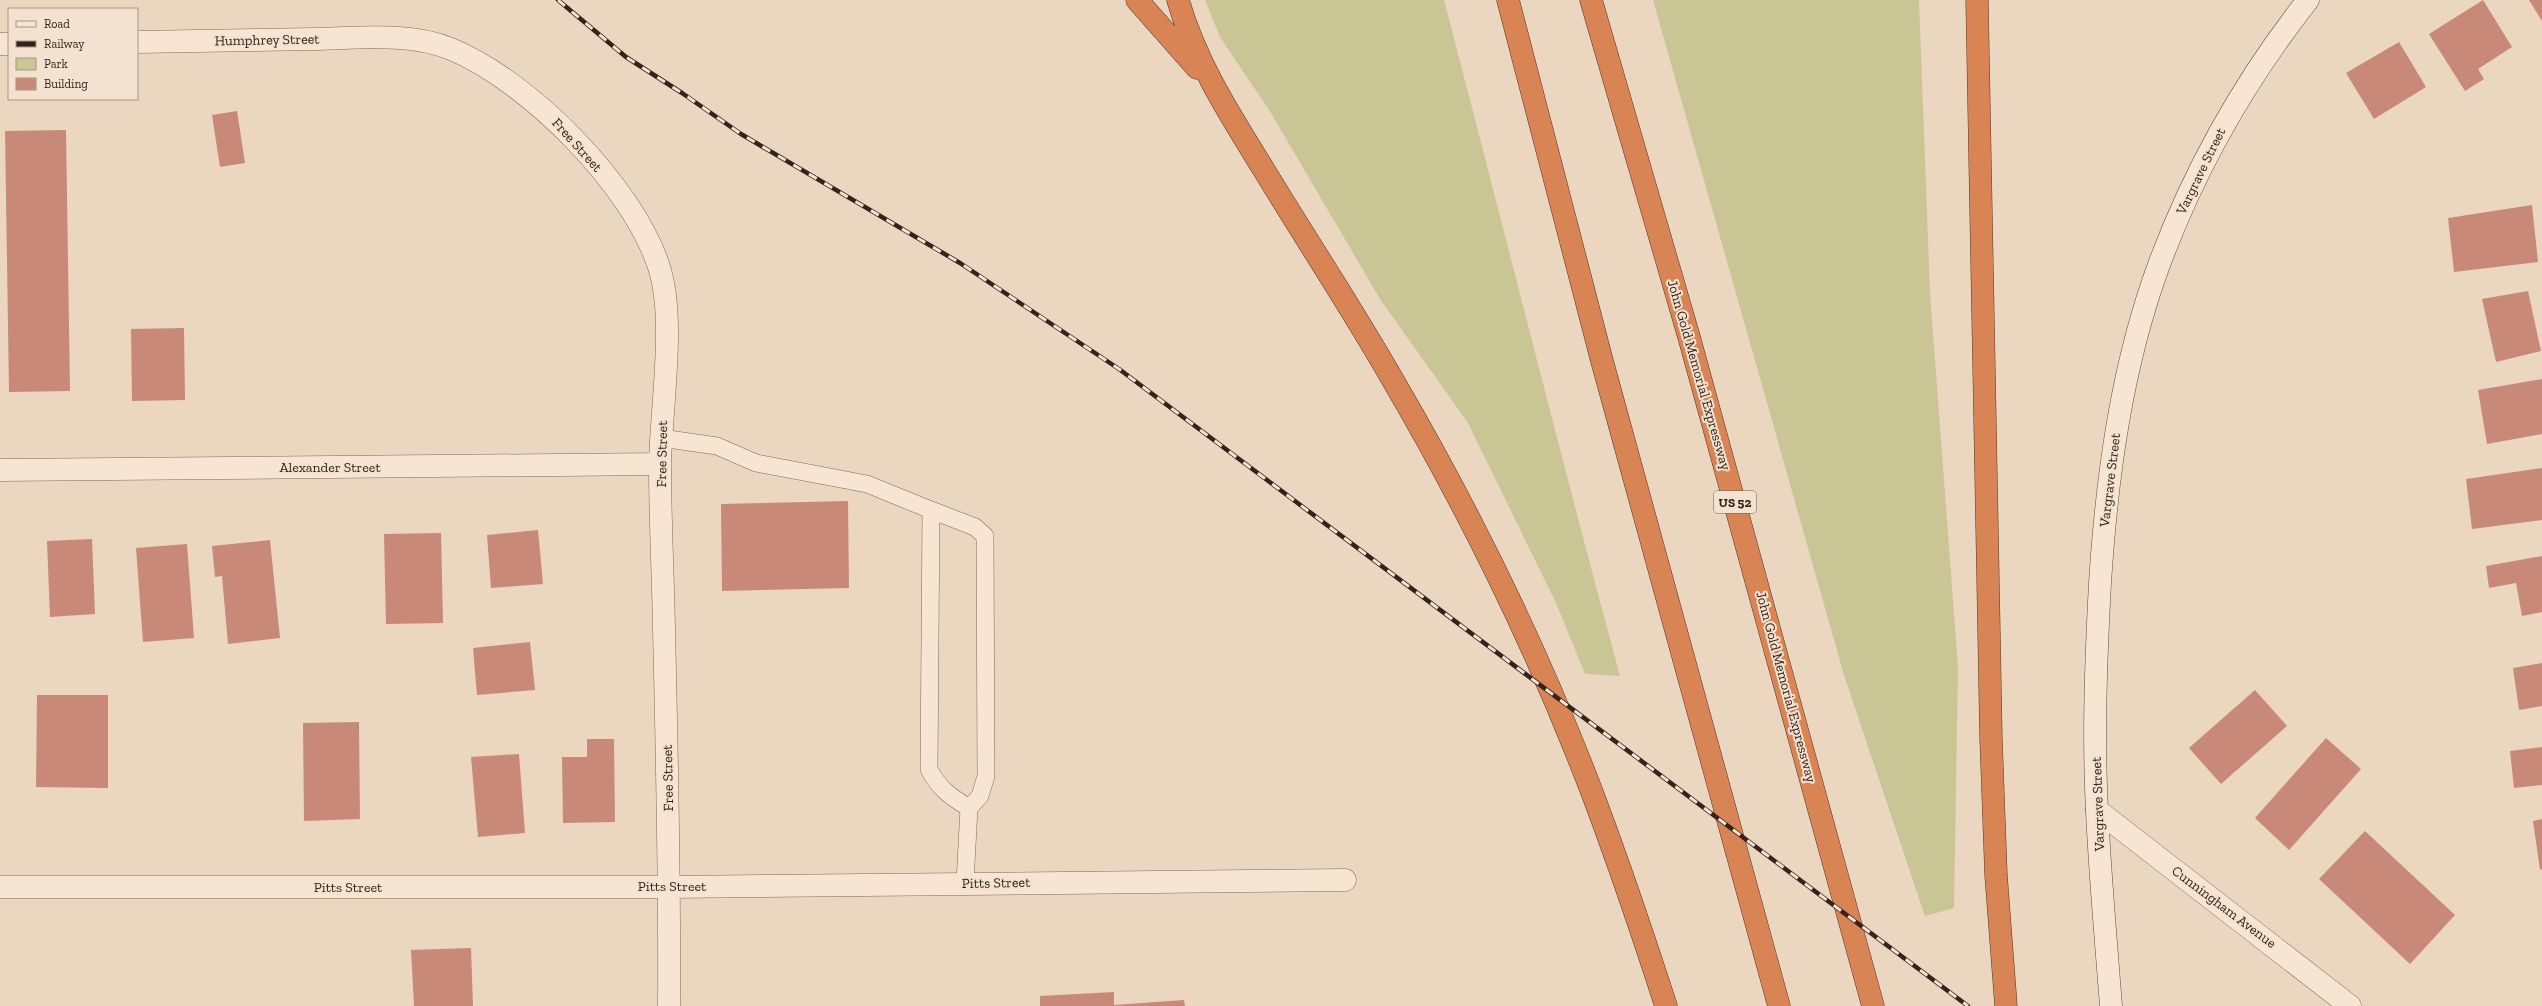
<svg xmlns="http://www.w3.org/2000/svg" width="2542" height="1006" font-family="'Zilla Slab',serif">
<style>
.green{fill:#c9c595}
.building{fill:#c88978}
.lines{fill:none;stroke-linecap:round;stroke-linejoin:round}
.lane-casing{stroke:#846759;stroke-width:18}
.street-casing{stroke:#846759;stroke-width:23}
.secondary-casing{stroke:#65493c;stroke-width:23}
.highway-casing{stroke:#51372d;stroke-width:23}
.lane{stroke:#f7e5d3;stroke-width:17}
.street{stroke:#f7e5d3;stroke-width:22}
.secondary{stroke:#f7e5d3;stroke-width:22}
.highway{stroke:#d88454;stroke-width:22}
.rail-casing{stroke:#34231d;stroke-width:4.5}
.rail{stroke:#f3e2cf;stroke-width:3;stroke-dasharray:9;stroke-linecap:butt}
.labels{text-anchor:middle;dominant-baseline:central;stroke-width:4;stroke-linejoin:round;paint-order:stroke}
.shield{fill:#f3e2cf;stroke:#6d5c52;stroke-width:1}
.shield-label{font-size:13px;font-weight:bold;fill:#34231d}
.street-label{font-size:14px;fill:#34231d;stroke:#f3e2cf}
</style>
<rect width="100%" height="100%" fill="#ebd6c0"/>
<path class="green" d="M1205,0H1444C1503,225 1559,451 1620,676L1585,674L1557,605L1468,423L1380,299L1271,113L1220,37Z
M1653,0H1919L1930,293L1958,667L1954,908L1925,916L1844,675Z"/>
<path class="building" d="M2483,0L2512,47L2478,69L2484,79L2465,91L2429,34Z
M2529,0H2542V21Z
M2399,42L2426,87L2374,119L2346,73Z
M237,111L245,163L220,167L212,115Z
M66,130L70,391L9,392L5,131Z
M2532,205L2538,262L2454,272L2448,218Z
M2528,291L2541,351L2496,362L2482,299Z
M184,328L185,400L132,401L131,329Z
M2542,379V434L2487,444L2478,390Z
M2542,468V520L2472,529L2466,479Z
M848,501L849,588L722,591L721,504Z
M538,530L543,584L491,588L487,535Z
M441,533L443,623L386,624L384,534Z
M92,539L95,614L50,617L47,541Z
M270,540L280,638L228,644L222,576L215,577L212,546Z
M187,544L194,638L143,642L136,548Z
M2542,556V612L2522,616L2516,583L2489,588L2486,566Z
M530,642L535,690L477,695L473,648Z
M2542,663V706L2519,710L2513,668Z
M2255,690L2287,726L2221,784L2189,748Z
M37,695H108V788L36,787Z
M359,722L360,819L304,821L303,723Z
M2326,738L2361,769L2289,850L2255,818Z
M587,739H614L615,822L563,823L562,757H587Z
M2542,747V785L2514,788L2510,751Z
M519,754L525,833L478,837L471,757Z
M2542,819V869L2540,870L2533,821Z
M2365,831L2455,915L2410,964L2319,879Z
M471,948L473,1006H414L411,950Z
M1114,992V1005L1184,1000L1185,1006H1040V996Z"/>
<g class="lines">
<g class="lane-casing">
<path id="lane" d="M661,438L717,446L756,463L867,484L931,510
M965,883L969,808L980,796L986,776L985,536L975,527L931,510L929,769C938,788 951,797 969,808"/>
</g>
<g class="street-casing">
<path id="street" d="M137,42C196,41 256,40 315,39C358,38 411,32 451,49C529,81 633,186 659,267C676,319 661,407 660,465C660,519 663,574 664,629C667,755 670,880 669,1006
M0,44H9
M0,470L660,464
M2097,810L2350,1006
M0,887H670L1345,880"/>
</g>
<g class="secondary-casing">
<path id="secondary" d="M2111,1006C2106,941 2100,876 2097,811C2093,735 2096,659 2100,583C2107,474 2122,364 2160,262C2196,166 2245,80 2308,0"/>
</g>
<g class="highway-casing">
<path id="highway" d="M1137,0L1197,68
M1178,0C1196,63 1230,115 1264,170C1307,241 1353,310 1394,382C1471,514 1542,659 1596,803C1621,870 1644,938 1666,1006
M1508,0L1602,361L1779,1006
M1591,0L1689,337L1873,1006
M1977,0L1991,738L1996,875L2006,1006"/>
</g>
<use href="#lane" class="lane"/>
<use href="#street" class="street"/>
<use href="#secondary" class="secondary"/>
<use href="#highway" class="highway"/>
<g class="rail-casing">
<path id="rail" d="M558,0L626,57L682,93L741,134L960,263L1119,369L1968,1006"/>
</g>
<use href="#rail" class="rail"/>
</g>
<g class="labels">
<rect class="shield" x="1714" y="491" width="42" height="22" rx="3"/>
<g class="shield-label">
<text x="1735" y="502">US 52</text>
</g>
<g class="street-label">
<text transform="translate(267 40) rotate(-1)">Humphrey Street</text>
<text transform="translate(577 145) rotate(48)">Free Street</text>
<text transform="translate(2201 171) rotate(-64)">Vargrave Street</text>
<text transform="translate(1699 375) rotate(74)">John Gold Memorial Expressway</text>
<text transform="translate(662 454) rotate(-89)">Free Street</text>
<text x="330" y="467">Alexander Street</text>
<text transform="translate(2110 480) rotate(-83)">Vargrave Street</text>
<text transform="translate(1786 687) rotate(75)">John Gold Memorial Expressway</text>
<text transform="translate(668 778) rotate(-91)">Free Street</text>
<text transform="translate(2098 804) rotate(-92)">Vargrave Street</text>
<text transform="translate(996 883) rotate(-1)">Pitts Street</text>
<text x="672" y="886">Pitts Street</text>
<text x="348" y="887">Pitts Street</text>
<text transform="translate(2224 907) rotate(37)">Cunningham Avenue</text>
</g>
</g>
<rect x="8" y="8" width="130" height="92" fill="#f3e2cf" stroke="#a79688"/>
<rect x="16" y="21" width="20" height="6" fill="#f7e5d3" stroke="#a79688"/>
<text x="44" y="28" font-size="12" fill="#34231d">Road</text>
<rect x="16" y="41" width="20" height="6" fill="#34231d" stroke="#a79688"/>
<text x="44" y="48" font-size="12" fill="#34231d">Railway</text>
<rect x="16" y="58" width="20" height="12" fill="#c9c595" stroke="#a79688"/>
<text x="44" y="68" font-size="12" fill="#34231d">Park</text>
<rect x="16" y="78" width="20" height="12" fill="#c88978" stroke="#a79688"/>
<text x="44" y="88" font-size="12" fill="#34231d">Building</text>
</svg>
